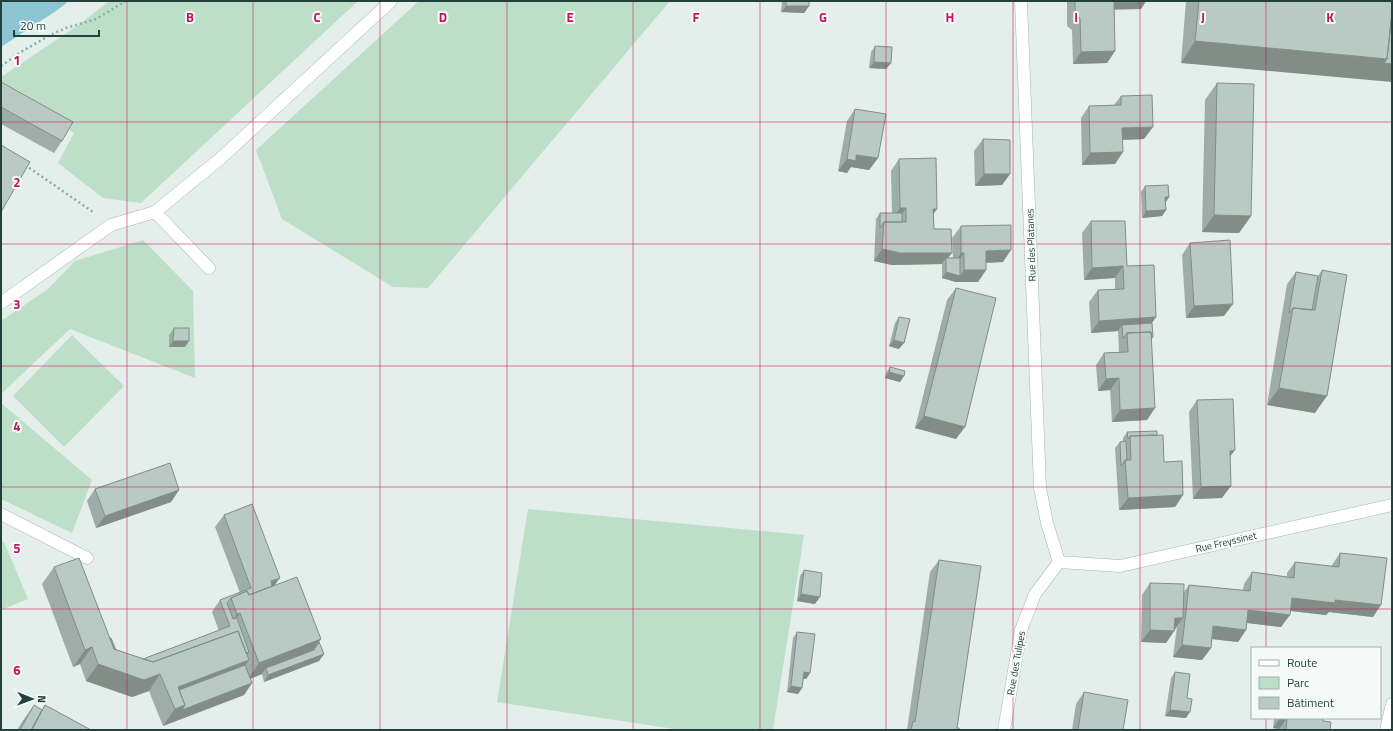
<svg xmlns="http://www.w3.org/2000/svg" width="1393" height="731" font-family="'Titillium Web',sans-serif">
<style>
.green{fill:#bddfc7}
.water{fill:#8cc6d4}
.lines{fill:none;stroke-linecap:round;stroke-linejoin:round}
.lane-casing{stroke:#a6b7b2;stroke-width:13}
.street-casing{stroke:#a6b7b2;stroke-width:13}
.path{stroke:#84b2a5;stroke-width:2.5;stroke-dasharray:2 3;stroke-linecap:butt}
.lane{stroke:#fff;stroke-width:12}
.street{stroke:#fff;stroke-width:12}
.wall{fill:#9fada8}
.shaded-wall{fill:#828d88}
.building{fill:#b9c9c3;stroke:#828d88}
.grid{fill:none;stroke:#c2185b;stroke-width:1;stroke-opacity:0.55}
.labels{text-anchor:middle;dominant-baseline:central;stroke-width:4;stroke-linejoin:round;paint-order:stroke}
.street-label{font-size:10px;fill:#23413a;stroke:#f5faf8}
.grid-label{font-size:13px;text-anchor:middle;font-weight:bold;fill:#c2185b;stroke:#f5faf8;stroke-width:4;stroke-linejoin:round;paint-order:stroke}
</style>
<rect width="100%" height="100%" fill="#e4eeea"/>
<path class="green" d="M109,1H358L141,203L103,198L58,163L74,133L1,82V77L80,24Z
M419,1H670L428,288L393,287L282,219L256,150Z
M143,240L193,291L195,378L70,329L1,394V321L48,289L75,261Z
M72,335L124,386L64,447L13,396Z
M1,403L92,480L72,533L1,499Z
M528,509L804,535L773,730H681L497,702Z
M4,542L28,599L1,610V543Z"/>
<path class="water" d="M1,1H69L56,11L1,47Z"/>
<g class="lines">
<g class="lane-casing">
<path id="lane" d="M1,303L111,225L155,212L209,268
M1,514L87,558"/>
</g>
<g class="street-casing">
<path id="street" d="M1021,1L1040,488L1047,523L1059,562
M155,212L221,158L391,1
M1059,562L1120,566L1392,505
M1004,730L1021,630L1035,594L1059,562
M1386,730L1392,704"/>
</g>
<path class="path" d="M1,66L21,52L50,35L66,28L96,19L126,1
M25,165L93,212"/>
<use href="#lane" class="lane"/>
<use href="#street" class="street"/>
</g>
<path class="wall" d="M782,1H809V6L804,13L781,12Z
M1067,1H1146L1141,9H1114L1115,51L1107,63L1073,64L1072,30L1067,26Z
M1186,1H1392L1181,63Z
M875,46L891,63L886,69L869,68L871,52Z
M1,82L62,141L54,153L1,124Z
M1217,83L1251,216L1239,233L1202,232L1205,100Z
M1121,96L1144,139L1123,140L1115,164L1082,165L1081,118L1089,106L1114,105Z
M855,109L878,158L869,170L851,167L847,173L838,171L847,121Z
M983,139L1010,174L1002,185L975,186L974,151Z
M899,159L937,209L934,213V229L952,253L948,258H953L952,238L961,226L1003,262L986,263V270L978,282H956L942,278V264L892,265L874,261L876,219L880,213H892L891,171Z
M1145,186L1169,197L1166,202V210L1162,216L1142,218L1141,192Z
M1091,221L1127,266L1152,323L1153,337L1152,339L1147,420L1112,422L1110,390L1098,391L1096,365L1104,353L1119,352L1118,331L1091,333L1089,302L1098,290L1115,289V278L1084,280L1082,233Z
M1190,243L1224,316L1186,318L1182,255Z
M1322,270L1315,413L1267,405L1287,284L1296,272L1318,276Z
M956,288V439L915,428L947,300Z
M899,317V349L889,346L895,323Z
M174,328L185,347H169V335Z
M890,367L904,376L900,382L885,378L886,373Z
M1197,400L1222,498L1193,499L1189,412Z
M1127,432L1157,435L1164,462L1183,495L1175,507L1119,510L1115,448L1120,442H1123V438Z
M95,489L179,490L171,502L96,528L87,501Z
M224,515L275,585L321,639L319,642L324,654L319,661L264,682L262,674L250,679L252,683L244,695L163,726L149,691L132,697L86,681L80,664L73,667L42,584L54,567L110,638L116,650L143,659L219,631L212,612L220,600L240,593L215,527Z
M1340,553L1373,617L1329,612L1326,615L1290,611L1281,627L1247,623L1246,630L1238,642L1211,639V648L1202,660L1173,657L1177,627L1166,643L1141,642L1142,595L1150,583L1184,592L1189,585L1243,590L1244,584L1252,572L1287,577V573L1295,562L1332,566V565Z
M939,560L957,728L959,730H907L930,572Z
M804,570L815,604L797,601L800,576Z
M797,632L810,673L806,679L803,678L802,688L798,694L787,692L793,638Z
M1175,672L1186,718L1165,716L1171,678Z
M1084,692L1123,730H1072L1076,704Z
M34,705L42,710L45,705L91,730H17L22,722Z
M1274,718H1323V721L1330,730H1279V729L1273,728Z"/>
<path class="shaded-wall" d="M1111,1H1146L1141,9L1105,10Z
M786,6H809L804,13L781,12Z
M1195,41L1387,59L1392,64V82L1181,63Z
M1115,51L1107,63L1073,64L1081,52Z
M874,62L891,63L886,69L869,68Z
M1153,127L1144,139L1114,140L1122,128Z
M1123,152L1115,164L1082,165L1090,153Z
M856,155L878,158L869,170L851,167L847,173L838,171L847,159Z
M984,174H1010L1002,185L975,186Z
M1165,197H1169L1165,203Z
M900,208H906L898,220H892Z
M933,209H937L928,221Z
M1166,210L1162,216L1142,218L1146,211Z
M1214,215L1251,216L1239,233L1202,232Z
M882,249L952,253L946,260V258L942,264L892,265L874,261Z
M1011,250L1003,262L978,263L986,251Z
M961,253H964L956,265H953Z
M1123,266L1115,278L1084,280L1092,268Z
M964,270H986L978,282H956L942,278L946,272L960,276Z
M1233,304L1224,316L1186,318L1194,306Z
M1156,317L1148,329L1122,325L1118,331L1091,333L1099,321Z
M894,340L904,343L899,349L889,346Z
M173,341H189L185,347H169Z
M889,372L904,376L900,382L885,378Z
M1119,378L1110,390L1098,391L1106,379Z
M1279,388L1327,396L1315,413L1267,405Z
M1155,408L1147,420L1112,422L1120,410Z
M924,416L965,427L956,439L915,428Z
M1235,450L1226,462L1230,451Z
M1231,486L1222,498L1193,499L1201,487Z
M179,490L171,502L96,528L105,516Z
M1183,495L1175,507L1119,510L1128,498Z
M280,578L271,590V581Z
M801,594L820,597L815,604L797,601Z
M1292,598L1335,600L1381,605L1373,617L1329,612L1326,615L1283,610Z
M1248,610L1290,615L1281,627L1240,622Z
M240,613L228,630L230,626V625L237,614Z
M1175,618H1183L1174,630H1166Z
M1213,626L1246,630L1238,642L1204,638Z
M1150,630L1174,631L1166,643L1141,642Z
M321,639L309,656L266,668L262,674L247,680L259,663Z
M1182,645L1211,648L1202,660L1173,657Z
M92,647L80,664L73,667L85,650Z
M249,652L242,663L249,660L237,677L178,700V687L242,655Z
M324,654L319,661L264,682L268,675Z
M98,664L160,674L149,691L132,697L86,681Z
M804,672L810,673L806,679L800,678Z
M252,683L244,695L163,726L175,709Z
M791,686L802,688L798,694L787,692Z
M1170,710L1190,712L1186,718L1165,716Z
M1280,718H1287L1279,729L1273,728Z"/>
<path class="building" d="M786,1H809V6H786Z
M1075,1H1114L1115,51L1081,52L1080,18L1075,14Z
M1199,1H1392V12L1387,59L1195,41Z
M1392,12V64L1384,63L1387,59Z
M875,46L892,47L891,63L874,62Z
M1,82L73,122L62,141L1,107Z
M1217,83L1254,84L1251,216L1214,215Z
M1152,95L1153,127L1122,128L1123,152L1090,153L1089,106L1121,105V96Z
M855,109L886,114L878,158L856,155V161L847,159Z
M983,139L1010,140V174H984Z
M1,145L30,162L1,212Z
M936,158L937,209H933L934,229H951L952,253H900L882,249L884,222H906V208H900L899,159Z
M1168,185L1169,197H1165L1166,210L1146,211L1145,186Z
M880,213H902V222H884L880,228Z
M1091,221H1125L1127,266L1154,265L1156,317L1099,321L1098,290L1124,289L1123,266L1092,268Z
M1011,225V250L986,251V270H964V253H961V226Z
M1230,240L1233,304L1194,306L1190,243Z
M946,258H960V276L946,272Z
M1322,270L1347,275L1327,396L1279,388L1293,308L1315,310Z
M1296,272L1318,276L1312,310L1293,308L1289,313Z
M956,288L996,298L965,427L924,416Z
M899,317L910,319L904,343L894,340Z
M1152,323L1153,337H1152L1151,332L1127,333L1123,339L1122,325Z
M174,328H189V341H173Z
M1151,332L1155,408L1120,410L1119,378L1106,379L1104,353L1128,352L1127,333Z
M890,367L905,371L904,376L889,372Z
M1233,399L1235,450L1230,451L1231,486L1201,487L1197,400Z
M1157,431V435L1130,436L1128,439L1127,432Z
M1163,435L1164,462L1182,461L1183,495L1128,498L1125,460H1131L1130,436Z
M1126,441L1127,460H1125L1121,466L1120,442Z
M170,463L179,490L105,516L95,489Z
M252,504L280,578L271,581L272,586L249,595L247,591L231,598L227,603L233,619L237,618L249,652L246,653L238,631L153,662L143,659L230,626L220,600L251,588L224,515Z
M1340,553L1387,558L1381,605L1335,600V603L1292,598L1290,615L1248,610L1246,630L1213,626L1211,648L1182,645L1189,585L1250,591L1252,572L1294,578L1295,562L1339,567Z
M79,558L114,649L153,662L238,631L249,660L178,687L185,705L175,709L160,674L144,680L98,664L92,647L85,650L54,567Z
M939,560L981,566L957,728H959V730H911L913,721L915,722Z
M804,570L822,573L820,597L801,594Z
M297,577L321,639L259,663L240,613L237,614L231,598L247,591L249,595Z
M1150,583L1184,584L1183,618H1175L1174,631L1150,630Z
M797,632L815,634L810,673L804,672L802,688L791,686Z
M110,638H111L116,650L114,649Z
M319,642L324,654L268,675L266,668L314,650Z
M245,665L252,683L182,710L185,705L179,690Z
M1175,672L1190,674L1187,698L1192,699L1190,712L1170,710Z
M1084,692L1128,700L1123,730H1078Z
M34,705L42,710L31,730H20Z
M45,705L91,730H32Z
M1287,718H1323V721L1331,722L1330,730H1286Z"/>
<path class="grid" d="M127,1V730M253,1V730M380,1V730M507,1V730M633,1V730M760,1V730M886,1V730M1013,1V730M1140,1V730M1266,1V648M1,122H1392M1,244H1392M1,366H1392M1,487H1392M1,609H1392M1266,718V730"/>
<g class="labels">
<g class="street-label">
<text transform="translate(1031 245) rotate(-92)">Rue des Platanes</text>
<text transform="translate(1226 542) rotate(-13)">Rue Freyssinet</text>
<text transform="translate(1016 663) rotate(-80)">Rue des Tulipes</text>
</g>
</g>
<g class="grid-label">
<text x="190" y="22">B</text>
<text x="317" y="22">C</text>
<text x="443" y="22">D</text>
<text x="570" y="22">E</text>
<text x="696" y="22">F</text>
<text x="823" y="22">G</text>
<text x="950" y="22">H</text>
<text x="1076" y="22">I</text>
<text x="1203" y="22">J</text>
<text x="1330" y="22">K</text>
<text x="17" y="65">1</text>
<text x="17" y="187">2</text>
<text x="17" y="309">3</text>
<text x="17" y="431">4</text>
<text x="17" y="553">5</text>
<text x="17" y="675">6</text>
</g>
<rect width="1393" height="731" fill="none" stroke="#23413a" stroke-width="4"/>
<rect x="1251" y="647" width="130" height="72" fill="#f5faf8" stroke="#a1b0ac"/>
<rect x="1259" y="660" width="20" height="6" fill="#ffffff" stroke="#a1b0ac"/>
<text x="1287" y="667" font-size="12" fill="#23413a">Route</text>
<rect x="1259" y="677" width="20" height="12" fill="#bddfc7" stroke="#a1b0ac"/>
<text x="1287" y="687" font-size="12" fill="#23413a">Parc</text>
<rect x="1259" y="697" width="20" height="12" fill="#b9c9c3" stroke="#a1b0ac"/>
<text x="1287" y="707" font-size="12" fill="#23413a">Bâtiment</text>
<g transform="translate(32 699) rotate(91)" stroke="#f5faf8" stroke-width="3" paint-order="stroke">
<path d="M0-3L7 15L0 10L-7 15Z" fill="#23413a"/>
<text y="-6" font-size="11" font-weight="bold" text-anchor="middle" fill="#23413a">N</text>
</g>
<path d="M14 30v6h85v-6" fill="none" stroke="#23413a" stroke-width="2"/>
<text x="20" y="30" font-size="12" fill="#23413a" stroke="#f5faf8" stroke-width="3" paint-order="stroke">20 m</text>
</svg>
